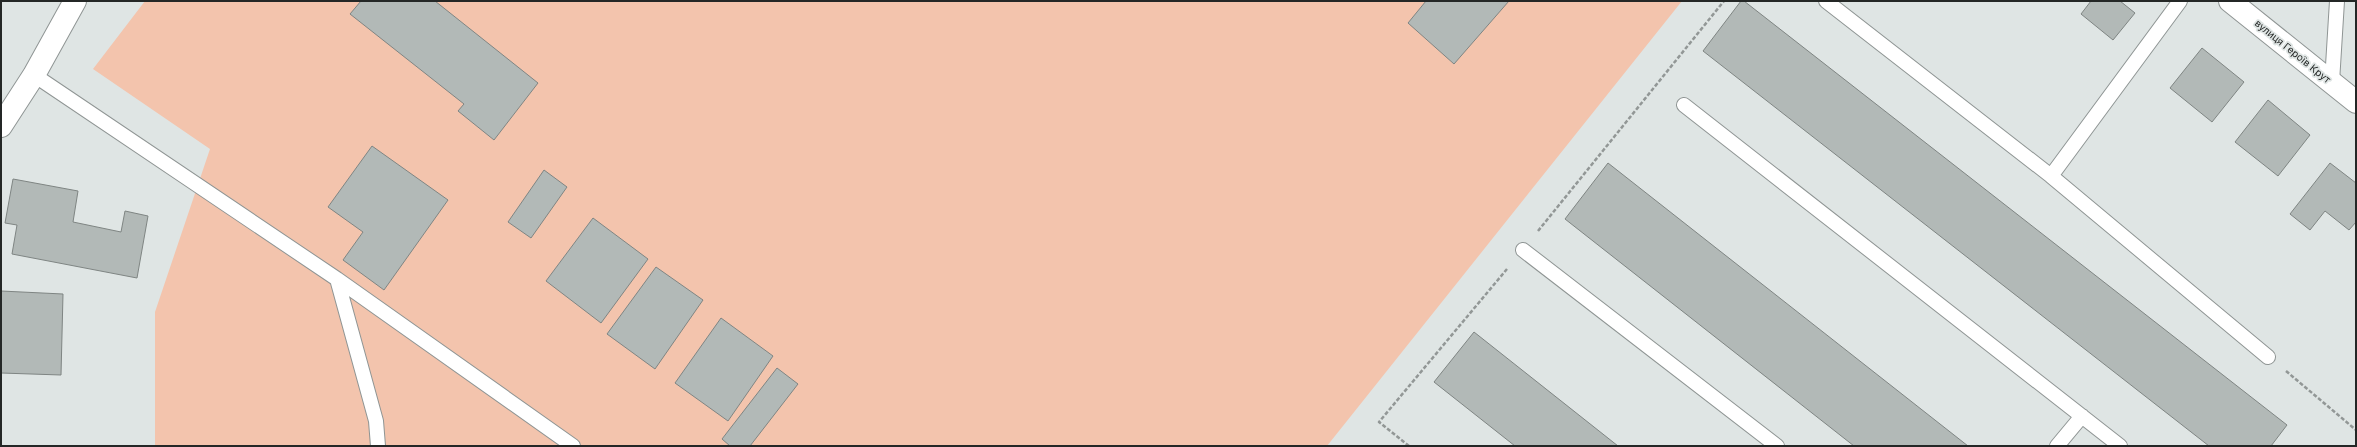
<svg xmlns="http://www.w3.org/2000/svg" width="2357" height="447" font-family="Inter,sans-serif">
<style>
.green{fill:#f3c4ad}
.building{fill:#b2b9b7;stroke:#7f8583}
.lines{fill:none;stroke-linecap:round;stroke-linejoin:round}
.lane-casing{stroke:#8f9594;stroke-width:16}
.street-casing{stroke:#8f9594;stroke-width:24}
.secondary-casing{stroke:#8f9594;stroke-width:24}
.path{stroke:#929796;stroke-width:2.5;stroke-dasharray:4 2;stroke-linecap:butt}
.lane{stroke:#fff;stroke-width:14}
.street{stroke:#fff;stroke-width:22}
.secondary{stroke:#fff;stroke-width:22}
.labels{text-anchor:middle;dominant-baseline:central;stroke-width:3.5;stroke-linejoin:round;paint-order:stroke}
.street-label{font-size:10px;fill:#242726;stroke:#dfe5e4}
</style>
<rect width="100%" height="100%" fill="#dfe5e4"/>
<path class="green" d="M145,1H1682L1327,446H155V312L210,149L93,69Z"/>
<path class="building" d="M361,1H435L538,83L494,140L458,111L464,104L350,14Z
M1426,1H1509L1454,64L1408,23Z
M1741,1H1744L2287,425L2271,446H2209L1703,51Z
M2091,1H2120L2135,13L2113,40L2081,14Z
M2202,48L2244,82L2212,122L2170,88Z
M2268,100L2310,135L2278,176L2235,142Z
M372,146L448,200L384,290L343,260L363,232L328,207Z
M1608,163L1968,446H1854L1565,219Z
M2330,163L2356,183V222L2349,230L2325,211L2310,230L2290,214Z
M544,170L567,187L531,238L508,222Z
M13,179L78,191L73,222L121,232L125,211L148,216L137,278L12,254L17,225L5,223Z
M593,218L648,259L601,323L546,281Z
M656,267L703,300L655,369L607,334Z
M1,291L63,294L61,375L1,373Z
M721,318L773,356L728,421L675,383Z
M1474,332L1618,446H1515L1434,382Z
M777,368L798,384L750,446H730L722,439Z"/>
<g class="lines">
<g class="lane-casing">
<path id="lane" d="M1826,1L2051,176
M2180,1L2051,176L2268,357
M34,75L337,279L573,446
M2332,82L2337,1
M1684,105L2120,446
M1523,250L1777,446
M337,279L376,421L378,446
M2057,446L2082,416"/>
</g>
<g class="street-casing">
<path id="street" d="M1,126L34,75L75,1"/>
</g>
<g class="secondary-casing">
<path id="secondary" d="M2230,1L2356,102"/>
</g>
<path class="path" d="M1538,231L1724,1
M2286,371L2356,430
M1409,446L1379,422L1507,269"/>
<use href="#lane" class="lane"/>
<use href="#street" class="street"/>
<use href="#secondary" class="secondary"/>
</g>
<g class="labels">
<g class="street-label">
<text transform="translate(2293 51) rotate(39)">вулиця Героїв Крут</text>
</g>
</g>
<rect width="2357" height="447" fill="none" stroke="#242726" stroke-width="4"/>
</svg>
